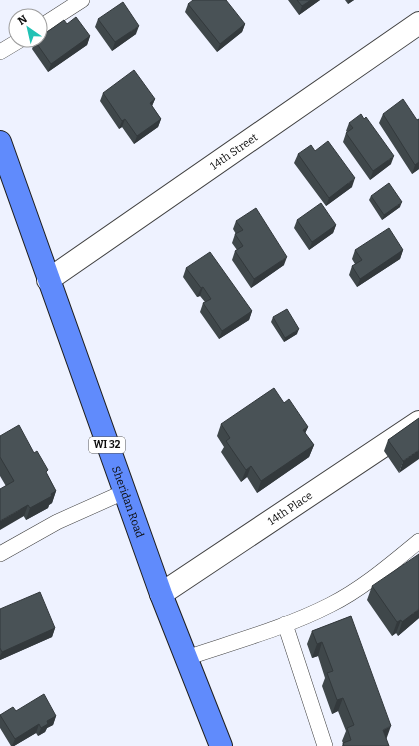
<svg xmlns="http://www.w3.org/2000/svg" width="419" height="746" font-family="Bitter,serif">
<style>
.lines{fill:none;stroke-linecap:round;stroke-linejoin:round}
.lane-casing{stroke:#404040;stroke-width:16}
.street-casing{stroke:#404040;stroke-width:24}
.primary-casing{stroke:#1e1e1e;stroke-width:24}
.lane{stroke:#fff;stroke-width:15}
.street{stroke:#fff;stroke-width:22}
.primary{stroke:#608bfc;stroke-width:22}
.wall{fill:#3f474a}
.shaded-wall{fill:#33393c}
.building{fill:#495256;stroke:#33393c}
.labels{text-anchor:middle;dominant-baseline:central;stroke-width:4;stroke-linejoin:round;paint-order:stroke}
.shield{fill:#fff;stroke:#565656;stroke-width:1}
.shield-label{font-size:10px;font-weight:bold;fill:#0d0d0d}
.street-label{font-size:11px;fill:#0d0d0d;stroke:#fff}
</style>
<rect width="100%" height="100%" fill="#eef2ff"/>
<g class="lines">
<g class="lane-casing">
<path id="lane" d="M40,27L82,0
M0,52L20,40
M0,554L57,522L124,492
M285,624L325,746
M186,658C233,642 285,628 330,605C362,589 391,564 419,541"/>
</g>
<g class="street-casing">
<g id="street">
<path id="s1" d="M48,280L419,23"/>
<path id="s2" d="M161,594L419,422"/>
</g>
</g>
<g class="primary-casing">
<g id="primary">
<path id="s3" d="M0,142L161,594L221,746"/>
</g>
</g>
<use href="#lane" class="lane"/>
<use href="#street" class="street"/>
<use href="#primary" class="primary"/>
</g>
<path class="wall" d="M288,0H320L299,15Z
M345,0H354L348,4Z
M188,4L245,24L242,32L217,52L185,12Z
M98,19L136,34L112,51L95,27Z
M67,24L90,36L87,45L48,72L32,49L35,41Z
M103,93L155,99L152,106L161,119L158,127L134,144L122,127L119,129L100,101Z
M383,114L417,120L419,119V169L412,174L379,123Z
M349,123L391,164L370,180L343,142L346,133L347,132L346,131Z
M315,151L352,187L326,206L294,163L298,154Z
M371,196L400,207L382,220L369,200Z
M297,220L336,225L333,233L309,250L294,228Z
M236,221L284,265L251,288L232,260L235,251L237,250L232,243L235,234H236L233,229Z
M355,250H403L400,259L357,287L349,275L352,266L355,264L352,259Z
M186,268L252,311L249,320L219,339L200,312L203,303L205,302L200,296L197,297L183,277Z
M273,317L297,334L284,342L271,322Z
M284,403L308,427L305,433L314,445L309,457L257,493L247,477L241,482L221,452L224,447L217,436L221,424Z
M419,418L399,473L384,451L388,440Z
M0,436L34,453L47,474L56,491L52,503L49,505L48,508L26,520L0,476Z
M372,586L419,618L398,636L396,633L392,636L367,600Z
M0,609L55,628L52,637L0,660Z
M351,616L386,740L389,746H342L343,743L342,741L346,731L338,711L332,714L322,686L325,678L318,656L312,658L307,644L312,631Z
M16,711L56,716L53,725L47,728L45,732L38,736L36,733L14,746H11L0,728V715Z"/>
<path class="shaded-wall" d="M311,0H320L299,15L302,6Z
M349,0H354L348,4Z
M245,24L242,32L217,52L220,44Z
M139,26L136,34L112,51L115,42Z
M90,36L87,45L48,72L51,64Z
M155,99L151,108L150,103Z
M125,119L122,127L119,129L122,121Z
M161,119L158,127L134,144L137,136Z
M394,156L391,164L370,180L373,171Z
M419,162V169L412,174L415,165Z
M355,178L352,187L326,206L329,198Z
M402,202L400,207L382,220L384,215Z
M336,225L333,233L309,250L312,242Z
M403,250L400,259L357,287L360,279Z
M287,257L284,265L251,288L254,279Z
M203,287L200,296L197,297L201,288Z
M252,311L249,320L219,339L222,331Z
M299,329L297,334L284,342L285,338Z
M308,427L303,438V430Z
M314,445L309,457L257,493L261,481Z
M419,450V459L399,473L403,461Z
M251,466L247,477L241,482L246,470Z
M56,491L52,503L49,505L48,508L26,520L30,508Z
M28,505L24,516L0,530V521Z
M419,609V618L398,636L402,622Z
M401,620L396,633L392,636L397,622Z
M55,628L52,637L0,660V656L2,652Z
M322,642L318,656L312,658L317,644Z
M343,698L338,711L332,714L337,700Z
M56,716L53,725L47,728L45,732L38,736L41,728L47,721Z
M39,724L36,733L14,746H12L15,739Z
M391,726L386,740L383,730Z"/>
<path class="building" d="M193,0H226L245,24L220,44L188,4Z
M297,0H311L302,6Z
M123,2L139,26L115,42L98,19Z
M76,17L90,36L51,64L35,41L36,40H40V37L64,20L67,24Z
M134,70L155,99L150,103L161,119L137,136L125,119L122,121L103,93Z
M403,99L417,120L419,119V162L415,165L383,114Z
M361,114L364,119L366,117L394,156L373,171L346,133L353,128L349,123Z
M328,141L355,178L329,198L298,154L311,145L315,151Z
M389,183L402,202L384,215L371,196Z
M321,203L336,225L312,242L297,220Z
M256,208L287,257L254,279L235,251L243,246L235,234L243,230L236,221Z
M389,228L403,250L360,279L352,266L362,260L355,250Z
M210,252L252,311L222,331L203,303L211,299L203,287L201,288L186,268Z
M287,309L299,329L285,338L273,317Z
M274,388L284,403L289,399L308,427L303,430L314,445L261,481L251,466L246,470L226,441L230,438L221,424Z
M419,418V450L403,461L388,440Z
M19,425L34,453L37,451L48,470L46,472L56,491L51,494L52,496L30,508L28,505L0,521V489L14,481L0,457V436Z
M419,554V609L402,622L401,620L397,622L372,586Z
M40,592L55,628L2,652L0,648V609Z
M351,616L391,726L383,730L389,746H344L343,743L351,740L347,728L354,725L343,698L337,700L327,673L333,671L322,642L317,644L312,631Z
M44,694L56,716L47,721L48,724L41,728L39,724L15,739L0,715L13,707L16,711Z"/>
<g class="labels">
<rect class="shield" x="89" y="437" width="36" height="16" rx="3"/>
<g class="shield-label">
<text x="107" y="445">WI 32</text>
</g>
<g class="street-label">
<text stroke="none"><textPath href="#s1" startOffset="226">14th Street</textPath></text>
<text stroke="none"><textPath href="#s3" startOffset="382">Sheridan Road</textPath></text>
<text stroke="none"><textPath href="#s2" startOffset="155">14th Place</textPath></text>
</g>
</g>
<g transform="translate(28 28) rotate(326)"><circle r="19" fill="#ffffff" stroke="#9e9e9e"/>
<path d="M0-3L7 15L0 10L-7 15Z" fill="#21c2b5"/>
<text y="-6" font-size="11" font-weight="bold" text-anchor="middle" fill="#0d0d0d">N</text>
</g>
</svg>
